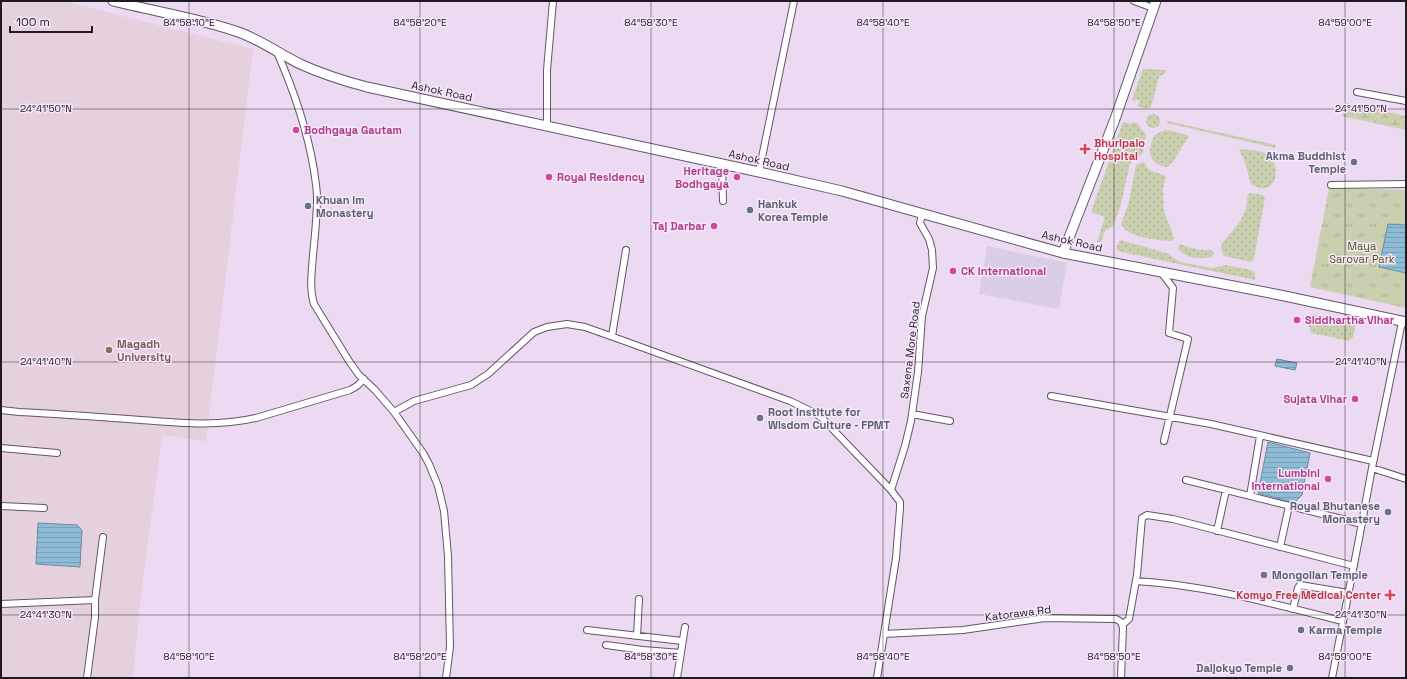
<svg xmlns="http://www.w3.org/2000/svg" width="1407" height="679" font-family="'Space Grotesk',sans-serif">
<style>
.commercial{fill:#d9cee3}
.education{fill:#e5d0de}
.grass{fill:url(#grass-dots)}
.wetland{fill:url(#wetland-marsh)}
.park{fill:url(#park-tufts)}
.water{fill:url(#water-rules);stroke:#6d8a9f}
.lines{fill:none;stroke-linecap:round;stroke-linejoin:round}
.street-casing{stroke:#64556a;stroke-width:8}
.secondary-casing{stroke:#64556a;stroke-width:11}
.street{stroke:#fff;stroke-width:6}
.secondary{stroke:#fff;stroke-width:9}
.ticks{fill:none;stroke:#1f1921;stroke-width:1;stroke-opacity:0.45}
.hotel-dot{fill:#d1479c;stroke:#f6e8fc;stroke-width:1.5}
.health-dot{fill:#e0444e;stroke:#f6e8fc;stroke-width:1.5}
.worship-dot{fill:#6b7280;stroke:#f6e8fc;stroke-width:1.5}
.education-dot{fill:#8d6e63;stroke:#f6e8fc;stroke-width:1.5}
.labels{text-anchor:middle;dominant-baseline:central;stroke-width:3;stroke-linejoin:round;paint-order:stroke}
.street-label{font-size:11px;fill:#1f1921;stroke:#f6e8fc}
.hotel-label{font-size:11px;font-weight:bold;fill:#b23c85;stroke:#f6e8fc;text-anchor:start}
.health-label{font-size:11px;font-weight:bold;fill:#be3a42;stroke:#f6e8fc;text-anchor:start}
.worship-label{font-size:11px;font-weight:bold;fill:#5b616d;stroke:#f6e8fc;text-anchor:start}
.park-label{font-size:11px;fill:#515711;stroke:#f6e8fc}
.education-label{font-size:11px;font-weight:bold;fill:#785e54;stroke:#f6e8fc;text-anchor:start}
.ticks-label{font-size:10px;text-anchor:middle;fill:#1f1921;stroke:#f6e8fc;stroke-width:3;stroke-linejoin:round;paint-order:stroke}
</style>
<defs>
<pattern id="grass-dots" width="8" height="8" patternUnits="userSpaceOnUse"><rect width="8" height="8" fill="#cacfb0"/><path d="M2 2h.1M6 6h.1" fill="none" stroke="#adb197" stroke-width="1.8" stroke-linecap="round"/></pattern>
<pattern id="wetland-marsh" width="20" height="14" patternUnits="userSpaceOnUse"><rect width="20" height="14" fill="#cacfb0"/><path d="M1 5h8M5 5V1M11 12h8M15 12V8" fill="none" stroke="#adb197"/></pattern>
<pattern id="park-tufts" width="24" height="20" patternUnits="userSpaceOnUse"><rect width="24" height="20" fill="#cacfb0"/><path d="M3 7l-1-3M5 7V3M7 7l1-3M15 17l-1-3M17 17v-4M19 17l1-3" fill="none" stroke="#adb197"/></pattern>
<pattern id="water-rules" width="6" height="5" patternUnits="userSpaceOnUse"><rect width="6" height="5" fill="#8ebbd5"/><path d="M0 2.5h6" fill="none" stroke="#7aa0b7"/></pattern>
</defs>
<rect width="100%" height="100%" fill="#ebdaf2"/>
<path class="commercial" d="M987,246L1067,263L1059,309L979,294Z"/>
<path class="education" d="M1,1H63L253,49L206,441L162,435L140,604L133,678H1Z"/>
<path class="grass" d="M1143,69L1166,70L1165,73L1159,77L1151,107L1145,109L1138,106L1140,101L1136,99L1134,101L1132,100Z
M1146 121a7 7 0 1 1 14 0a7 7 0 1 1-14 0Z
M1167,121L1276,145L1275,148L1167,123Z
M1123,122L1131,124L1132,122L1138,124L1146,135L1143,148V152L1141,155L1135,158L1130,164L1120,208L1113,226L1105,231L1101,242H1097L1105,217L1091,212Z
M1165,130L1173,131L1189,136L1173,162L1168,167C1155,167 1147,157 1151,144C1152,141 1153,136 1157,134C1159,132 1163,131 1165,130Z
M1239,149C1247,150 1257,150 1264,153C1282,161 1279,192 1259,188C1257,187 1253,185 1251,184L1245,162Z
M1144,162L1149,170L1166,176L1163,189L1164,211L1173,235L1174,239L1171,241C1156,240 1128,238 1121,224L1129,202L1136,165Z
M1252,193L1263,195L1265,198L1254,258L1252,262L1224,256L1221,249L1222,243L1240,222L1246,208L1248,194Z
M1120,240L1166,253L1180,262L1212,268L1226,265L1252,270L1255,274V280L1117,251V246Z
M1180,244C1191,248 1200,251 1212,250L1214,253L1212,257C1201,259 1187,259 1179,250L1178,247Z
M1311,314L1356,323L1353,337L1349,341L1311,333L1309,325Z"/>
<path class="wetland" d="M1345,103L1406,116V130L1342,116Z"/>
<path class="park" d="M1329,188L1406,190V308L1310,287Z"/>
<path class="water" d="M1388,224L1406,225V273L1379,267Z
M1277,359L1297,363L1295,370L1275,366Z
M1268,442L1310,453L1302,495L1294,503L1258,493Z
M38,523L77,525L82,530L80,567L36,564Z"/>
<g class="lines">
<g class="street-casing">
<path id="street" d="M1134,1L1153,8
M276,50C293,88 307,129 314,170C315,179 317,188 317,197C317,216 315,236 313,255C312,271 309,288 314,304L349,361L359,375L375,390L394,412L423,453L429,464L438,486L444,511L448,556L450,647L446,678
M1357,92L1406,101
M547,126V70L553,1
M722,164L723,201
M759,172L794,1
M1331,185L1406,184
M1161,272L1173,288L1169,333L1188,339L1164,441
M612,336L626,250
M1051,396L1211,424L1373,461
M1,410L19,412C59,414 100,417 141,420C179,423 218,427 256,418L350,390L357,386L364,379
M394,412L414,401L471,385L488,374L534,332L547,327L567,324L585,327L616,338L790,401L815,413L822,418L891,490L900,502V508L896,558L877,678
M912,414L950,421
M1,448L57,453
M1372,468L1406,479
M1186,480L1362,524
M891,490L905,446L911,421L918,372L922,316L933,268L932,250L929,239L920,223L922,214
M1250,496L1260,436
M1,506L44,508
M1217,531L1226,490
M1280,547L1289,506
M1136,581C1206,585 1274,604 1342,621
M95,600L103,537
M1,604L95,600V617L87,678
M1293,609L1298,588L1300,585L1348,593
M1122,625L1129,619L1137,575L1142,518L1147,515L1173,519L1354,566
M587,630L682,641
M884,634L963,630L1045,618L1116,619L1121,622L1123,627L1121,678
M637,636L639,599
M606,645L643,650L681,653
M677,678L685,627
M1332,678L1358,544L1372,468L1402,322"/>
</g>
<g class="secondary-casing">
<path id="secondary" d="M113,1C156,12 200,18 241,33C262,41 280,54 300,64C322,74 344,81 367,87L759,172L842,191L1063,253L1280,295L1406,322
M1063,253L1115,119L1156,1"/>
</g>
<use href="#street" class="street"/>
<use href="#secondary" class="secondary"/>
</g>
<path class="ticks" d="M189,1V678M420,1V678M651,1V678M883,1V678M1114,1V678M1345,1V678M1,109H1406M1,362H1406M1,615H1406"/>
<g class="hotel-dot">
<circle cx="296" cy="130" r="4"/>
<circle cx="549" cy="177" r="4"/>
<circle cx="737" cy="177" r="4"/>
<circle cx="714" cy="226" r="4"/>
<circle cx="953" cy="271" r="4"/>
<circle cx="1297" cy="320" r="4"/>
<circle cx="1355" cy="399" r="4"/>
<circle cx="1328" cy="479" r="4"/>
</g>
<g class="health-dot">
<path d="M1083 143h4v4h4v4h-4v4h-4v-4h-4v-4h4z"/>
<path d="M1388 589h4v4h4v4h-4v4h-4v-4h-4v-4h4z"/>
</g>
<g class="worship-dot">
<circle cx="1354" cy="162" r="4"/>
<circle cx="308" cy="206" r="4"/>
<circle cx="750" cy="210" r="4"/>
<circle cx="760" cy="418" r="4"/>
<circle cx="1388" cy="512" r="4"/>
<circle cx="1264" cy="575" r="4"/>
<circle cx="1301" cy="630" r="4"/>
<circle cx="1290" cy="668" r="4"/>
</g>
<circle class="education-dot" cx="109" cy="350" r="4"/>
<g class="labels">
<g class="street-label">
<text transform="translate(442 91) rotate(12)">Ashok Road</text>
<text transform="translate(759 160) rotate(13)">Ashok Road</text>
<text transform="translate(1072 241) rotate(13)">Ashok Road</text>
<text transform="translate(910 350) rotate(-83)">Saxena More Road</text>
<text transform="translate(1018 613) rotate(-7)">Katorawa Rd</text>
</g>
<g class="hotel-label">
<text x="304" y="130">Bodhgaya Gautam</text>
<text x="729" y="171" text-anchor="end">Heritage<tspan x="729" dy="13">Bodhgaya</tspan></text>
<text x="557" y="177">Royal Residency</text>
<text x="706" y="226" text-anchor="end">Taj Darbar</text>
<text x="961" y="271">CK International</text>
<text x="1305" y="320">Siddhartha Vihar</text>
<text x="1347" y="399" text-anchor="end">Sujata Vihar</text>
<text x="1320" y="473" text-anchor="end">Lumbini<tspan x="1320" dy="13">International</tspan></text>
</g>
<g class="health-label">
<text x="1094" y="143">Bhuripalo<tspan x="1094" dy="13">Hospital</tspan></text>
<text x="1381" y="595" text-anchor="end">Komyo Free Medical Center</text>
</g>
<g class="worship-label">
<text x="1346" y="156" text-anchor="end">Akma Buddhist<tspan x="1346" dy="13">Temple</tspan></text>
<text x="316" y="200">Khuan Im<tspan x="316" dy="13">Monastery</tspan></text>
<text x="758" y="204">Hankuk<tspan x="758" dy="13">Korea Temple</tspan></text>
<text x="768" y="412">Root Institute for<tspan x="768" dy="13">Wisdom Culture - FPMT</tspan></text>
<text x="1380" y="506" text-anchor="end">Royal Bhutanese<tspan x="1380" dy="13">Monastery</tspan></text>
<text x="1272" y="575">Mongolian Temple</text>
<text x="1309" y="630">Karma Temple</text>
<text x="1282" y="668" text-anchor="end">Daijokyo Temple</text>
</g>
<g class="park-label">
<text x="1362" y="246">Maya<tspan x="1362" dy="13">Sarovar Park</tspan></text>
</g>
<g class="education-label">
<text x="117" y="344">Magadh<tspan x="117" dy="13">University</tspan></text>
</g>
</g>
<g class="ticks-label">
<text x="189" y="26">84°58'10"E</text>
<text x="420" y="26">84°58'20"E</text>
<text x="651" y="26">84°58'30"E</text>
<text x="883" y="26">84°58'40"E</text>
<text x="1114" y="26">84°58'50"E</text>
<text x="1345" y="26">84°59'00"E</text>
<text x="46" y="112">24°41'50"N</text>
<text x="1361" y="112">24°41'50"N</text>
<text x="46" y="365">24°41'40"N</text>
<text x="1361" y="365">24°41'40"N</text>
<text x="46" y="618">24°41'30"N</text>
<text x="1361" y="618">24°41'30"N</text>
<text x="189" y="660">84°58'10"E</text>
<text x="420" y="660">84°58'20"E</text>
<text x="651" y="660">84°58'30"E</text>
<text x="883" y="660">84°58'40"E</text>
<text x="1114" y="660">84°58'50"E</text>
<text x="1345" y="660">84°59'00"E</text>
</g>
<rect width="1407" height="679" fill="none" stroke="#1f1921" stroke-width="4"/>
<path d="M10 26v6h82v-6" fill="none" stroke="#1f1921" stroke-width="2"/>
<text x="16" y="26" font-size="12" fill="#1f1921" stroke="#f6e8fc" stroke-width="3" paint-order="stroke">100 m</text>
</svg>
